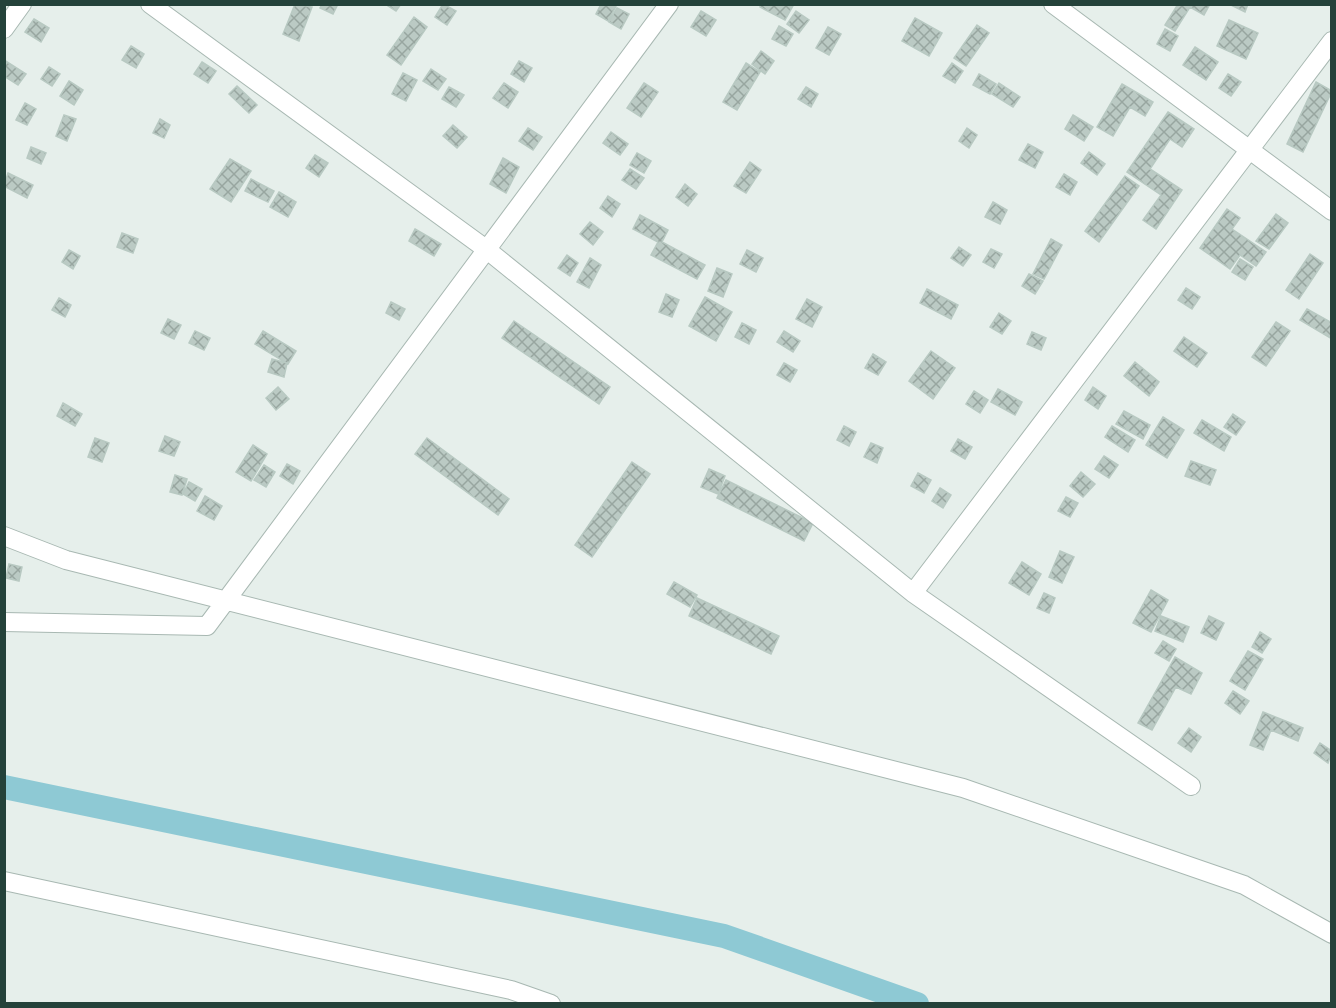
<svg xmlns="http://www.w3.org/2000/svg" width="1336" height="1008" font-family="Quicksand,sans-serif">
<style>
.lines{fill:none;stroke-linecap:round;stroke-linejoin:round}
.canal{stroke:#8ec9d4;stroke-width:24}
.building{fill:url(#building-cross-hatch);stroke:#b8c9c2;stroke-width:1.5}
.street-casing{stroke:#a8b8b2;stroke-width:20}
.street{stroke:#fff;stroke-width:18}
</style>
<defs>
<pattern id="building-cross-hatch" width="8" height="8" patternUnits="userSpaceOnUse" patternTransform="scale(1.5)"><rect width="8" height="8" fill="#bbcac4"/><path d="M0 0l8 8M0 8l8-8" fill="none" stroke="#98a6a0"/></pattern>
</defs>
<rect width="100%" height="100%" fill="#e6efeb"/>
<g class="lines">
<path class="canal" d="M4,787L724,936L917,1004"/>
</g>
<path class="building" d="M295,4L312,7L299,41L283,34Z
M322,4H338L333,14L320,8Z
M385,4H401L396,11Z
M443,4L456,11L447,25L435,17Z
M601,4L616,6L608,21L596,14Z
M761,4H794L785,20L760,7Z
M1178,4H1210L1204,15L1190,7L1175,31L1165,25Z
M1229,4H1248L1245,12Z
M617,8L629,14L621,29L609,22Z
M701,11L716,20L706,36L691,27Z
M796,11L809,20L799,33L787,24Z
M414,17L427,27L401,65L387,55Z
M915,18L942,33L929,56L902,41Z
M34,19L49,28L41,42L25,32Z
M1229,20L1258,33L1246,59L1217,46Z
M977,25L989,33L966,66L954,58Z
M779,26L793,34L786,46L772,39Z
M828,27L841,34L829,55L816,48Z
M1165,29L1178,36L1170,51L1157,44Z
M131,46L144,54L136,68L122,60Z
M1195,47L1218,62L1206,80L1183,65Z
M761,51L774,61L765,74L752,64Z
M4,60L26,74L18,85L4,76Z
M519,61L532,68L524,82L511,74Z
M202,62L216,71L208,83L194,74Z
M746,63L760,72L737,110L723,102Z
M952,63L963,71L955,83L943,76Z
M49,67L60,74L52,86L41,79Z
M431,69L446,79L438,90L423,81Z
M403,73L417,80L406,101L392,94Z
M979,74L996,84L990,94L973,85Z
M1228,74L1241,82L1231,96L1219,88Z
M69,81L83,90L74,105L60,96Z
M1316,82L1332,91L1303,152L1287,144Z
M504,83L518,92L508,108L493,98Z
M644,83L658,92L641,117L627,108Z
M999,83L1020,97L1013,107L992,94Z
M1122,84L1153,102L1145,116L1130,107L1113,136L1097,127Z
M237,86L257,105L249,113L229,94Z
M449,87L464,95L456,107L442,99Z
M806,87L818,94L811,107L798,99Z
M25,103L36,109L27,125L16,120Z
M1168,112L1194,129L1182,147L1170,139L1150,169L1182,190L1156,229L1143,220L1161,195L1127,172Z
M64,115L76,119L67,141L56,136Z
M1073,115L1093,127L1084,141L1065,129Z
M160,119L170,125L164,138L153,133Z
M453,125L467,137L457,148L443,136Z
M528,128L542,137L533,150L519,141Z
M967,128L977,135L969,148L959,141Z
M611,132L628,144L620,155L603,143Z
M1028,144L1043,152L1035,168L1019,160Z
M31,147L46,153L41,164L27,158Z
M1089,152L1105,164L1097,175L1081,163Z
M637,153L651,161L644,173L630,165Z
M315,155L328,163L319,177L306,168Z
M503,158L519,167L506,193L490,184Z
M230,159L251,171L231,202L210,189Z
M750,162L761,170L746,193L734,186Z
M630,169L644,178L636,189L622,180Z
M8,173L33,185L27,198L4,186Z
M1064,174L1077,182L1070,195L1056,187Z
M1125,176L1139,186L1099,242L1085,231Z
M251,179L274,191L268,202L245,191Z
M685,184L697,194L688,206L676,197Z
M279,192L296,202L288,217L270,207Z
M608,196L620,204L612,217L600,208Z
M993,202L1007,210L1000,224L985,217Z
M1227,209L1240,218L1232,229L1266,252L1256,266L1240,255L1230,269L1200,248Z
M1276,214L1288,223L1269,249L1256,241Z
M640,215L668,230L662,242L705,265L697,279L651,255L658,242L633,229Z
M590,222L603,232L593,245L580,234Z
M415,229L441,244L434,256L409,241Z
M122,233L138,239L133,253L117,247Z
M1051,239L1062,245L1044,279L1033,274Z
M959,247L971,255L963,266L951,258Z
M991,249L1002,254L994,268L983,262Z
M69,250L80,256L73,269L62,262Z
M747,250L763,258L756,272L740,264Z
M1310,254L1323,263L1299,299L1286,290Z
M567,255L578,263L570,276L558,268Z
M590,258L601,265L589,288L577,282Z
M1240,259L1253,267L1245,280L1232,272Z
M717,268L732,274L723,297L708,291Z
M1029,274L1043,281L1035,294L1022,286Z
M1186,288L1200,297L1192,309L1178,300Z
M927,289L958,305L951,319L920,303Z
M666,294L679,300L672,317L659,312Z
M705,297L732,312L716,341L689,326Z
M59,298L71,305L65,317L52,310Z
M807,299L822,307L812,327L796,319Z
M391,302L405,309L399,320L386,313Z
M1307,309L1332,323V339L1300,320Z
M999,313L1011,321L1002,334L990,327Z
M168,319L181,325L174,339L161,333Z
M514,321L610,387L599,404L502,338Z
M1276,322L1290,331L1266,366L1252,357Z
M742,323L756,330L749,344L735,337Z
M195,331L210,338L204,350L189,343Z
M263,331L296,351L288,364L255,344Z
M784,331L800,341L793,352L777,342Z
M1032,332L1046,338L1041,350L1027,344Z
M1184,337L1207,353L1197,367L1174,351Z
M931,351L955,368L933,399L909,381Z
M873,354L886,362L878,375L865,368Z
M272,359L287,363L284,377L268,372Z
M1135,362L1159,382L1149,396L1124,376Z
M784,363L797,370L790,382L777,375Z
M278,387L289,399L276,410L266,398Z
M1093,387L1106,396L1098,409L1085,400Z
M998,389L1022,402L1015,415L991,402Z
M974,391L988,400L980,413L966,404Z
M63,403L82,414L75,426L57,416Z
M1124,411L1150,425L1143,439L1116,424Z
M1233,414L1245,422L1236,435L1224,427Z
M1163,417L1184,430L1167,458L1146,445Z
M1202,420L1231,437L1224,451L1194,433Z
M844,426L856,432L849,446L837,440Z
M1112,426L1135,440L1128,452L1105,437Z
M165,436L180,442L174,456L159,451Z
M95,438L109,443L102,462L88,457Z
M427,438L509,499L498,515L415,454Z
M958,439L972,447L965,459L951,451Z
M871,443L883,448L877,463L864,457Z
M253,445L267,454L251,481L236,472Z
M1104,456L1118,465L1109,478L1095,469Z
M1191,461L1216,470L1210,485L1185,476Z
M632,462L650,474L592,557L575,545Z
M287,464L300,471L293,484L280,476Z
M264,465L275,472L266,487L254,480Z
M709,469L725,476L718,494L701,487Z
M1081,472L1095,484L1083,497L1070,486Z
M918,473L931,480L924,493L911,486Z
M175,475L187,479L182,495L170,492Z
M726,480L813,523L804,541L717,498Z
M189,482L202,489L195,501L183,494Z
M940,488L951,495L943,508L932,501Z
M205,496L222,506L214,520L197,511Z
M1066,497L1078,503L1070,517L1058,511Z
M1060,551L1074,557L1062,583L1049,577Z
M1022,562L1041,574L1029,595L1009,583Z
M9,564L22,567L19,581L6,578Z
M674,582L697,595L690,607L667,594Z
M1151,590L1168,600L1151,632L1133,623Z
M1044,593L1055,598L1049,613L1037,608Z
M697,598L779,636L771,654L689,616Z
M1161,616L1189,627L1183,642L1155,631Z
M1209,616L1224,623L1216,640L1201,633Z
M1260,632L1271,639L1262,653L1252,647Z
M1163,641L1176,649L1169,661L1155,653Z
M1248,651L1263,659L1245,690L1230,681Z
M1175,657L1202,673L1191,694L1176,687L1152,730L1138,723Z
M1233,691L1249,701L1240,714L1225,703Z
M1263,712L1303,728L1298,741L1271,730L1263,750L1250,745Z
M1189,728L1201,737L1191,752L1178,743Z
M1320,743L1332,751L1328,763L1314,753Z"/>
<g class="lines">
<g class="street-casing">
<path id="street" d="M150,4L486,249L913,593L1191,786
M1053,4L1332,211
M4,29L22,4
M4,536L66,560L963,788L1244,885L1332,934
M913,593L1332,41
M4,622L207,626L669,4
M4,881L511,990L551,1004"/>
</g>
<use href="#street" class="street"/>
</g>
<rect width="1336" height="1008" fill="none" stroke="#24423a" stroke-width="12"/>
</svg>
